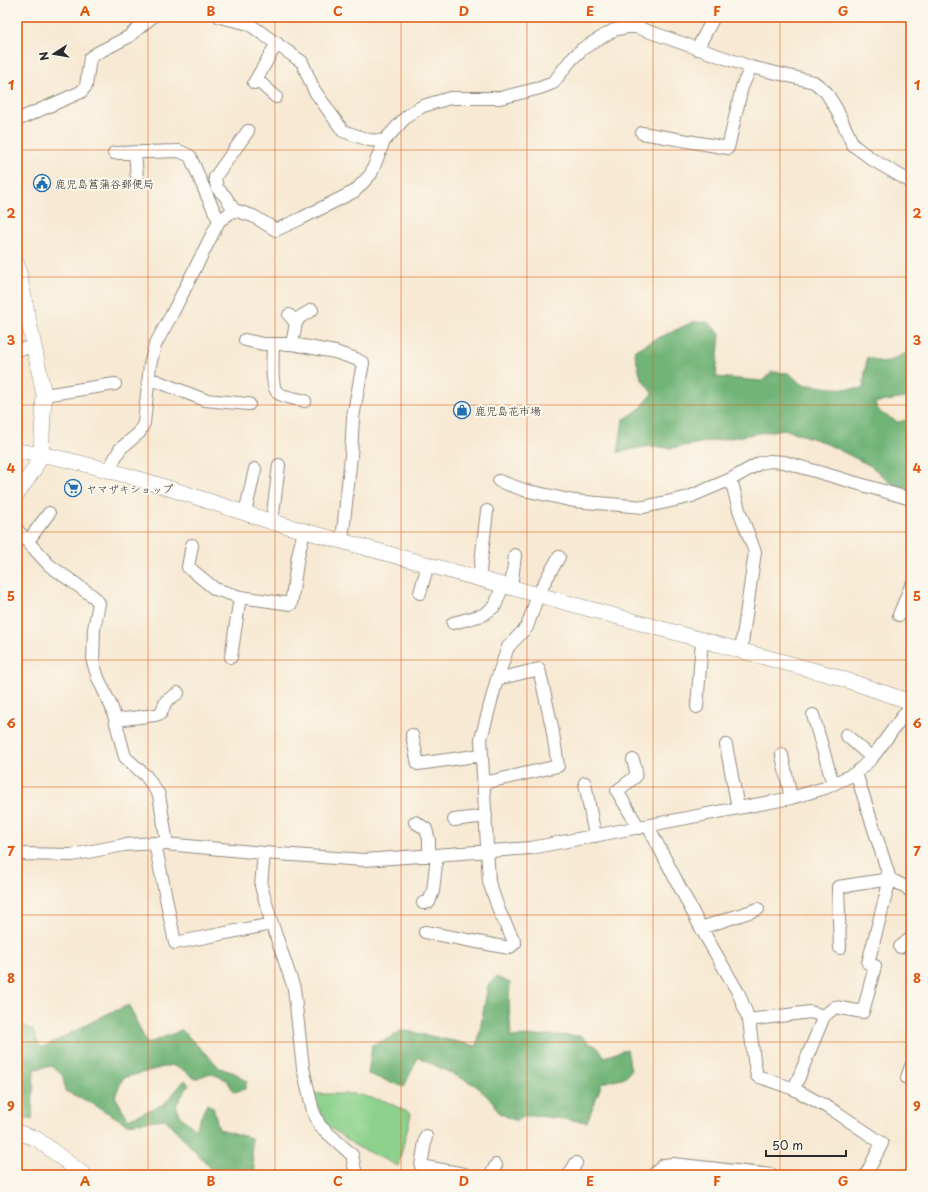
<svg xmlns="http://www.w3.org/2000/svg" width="928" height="1192" font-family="'Playpen Sans','Klee One',sans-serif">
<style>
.green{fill:#8cd28d;stroke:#5c7e5c}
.forest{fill:#71b478;stroke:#4e7052}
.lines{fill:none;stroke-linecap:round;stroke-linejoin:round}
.minor-casing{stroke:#918a7f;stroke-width:14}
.tertiary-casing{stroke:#918a7f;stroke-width:16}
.minor{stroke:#fff;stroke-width:12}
.tertiary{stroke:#fff;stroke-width:15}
.grid{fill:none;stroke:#df570e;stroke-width:1;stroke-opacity:0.55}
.labels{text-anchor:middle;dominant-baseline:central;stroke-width:4;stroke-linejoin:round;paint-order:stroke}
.poi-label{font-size:11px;fill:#2b2b2b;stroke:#fbf7ec;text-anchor:start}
.neatline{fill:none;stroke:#df570e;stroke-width:1.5}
.grid-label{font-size:13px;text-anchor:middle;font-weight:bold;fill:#df570e}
</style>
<rect width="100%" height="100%" fill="#fbf7ec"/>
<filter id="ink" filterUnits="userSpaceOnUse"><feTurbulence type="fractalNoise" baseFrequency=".025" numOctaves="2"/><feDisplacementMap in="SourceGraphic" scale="8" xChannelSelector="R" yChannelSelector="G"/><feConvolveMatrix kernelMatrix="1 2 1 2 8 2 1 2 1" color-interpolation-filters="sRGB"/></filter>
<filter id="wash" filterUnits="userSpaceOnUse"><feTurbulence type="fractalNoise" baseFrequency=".012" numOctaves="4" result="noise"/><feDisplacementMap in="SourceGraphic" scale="16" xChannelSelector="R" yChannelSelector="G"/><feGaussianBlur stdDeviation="0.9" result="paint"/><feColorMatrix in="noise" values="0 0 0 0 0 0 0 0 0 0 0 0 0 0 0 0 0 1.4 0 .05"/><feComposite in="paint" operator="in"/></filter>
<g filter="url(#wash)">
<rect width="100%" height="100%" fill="#f7e9d3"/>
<path class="green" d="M313,1094H355L385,1101L411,1114L398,1166L356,1146L325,1124Z"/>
<path class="forest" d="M693,322H708L720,334L716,377L762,381L772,372L789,373L801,384L832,388L863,389L867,357L884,363L907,353H911V397L874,403L881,413L898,422L911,419V493L900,491L871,466L823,442L784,429L671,448L650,446L618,452L623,420L641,408L652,393L641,378L634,351L656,339Z
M496,977L510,983L509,1004L511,1037L548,1035L582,1036L586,1041L597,1047L605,1057L627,1049L631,1071L625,1077L602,1083L587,1122L538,1116H524L516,1121L499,1113L493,1102L475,1085L418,1057L404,1087L368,1074L372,1045L390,1038L402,1030L477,1046L488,985Z
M129,1005L147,1044L182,1030L220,1068L235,1073L247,1081L245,1089L234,1092L227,1080L210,1073L195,1079L185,1071L171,1065L123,1078L115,1096L128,1119L164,1104L185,1080L189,1085L176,1105L181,1117L195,1129L207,1104L213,1107L219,1129L251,1138L253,1163L256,1175H213L209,1166L165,1119L127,1124L91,1103L65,1091L63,1076L52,1066L34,1069L32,1120L17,1115V1025L21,1024L33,1030L40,1047L48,1045L107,1014Z"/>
</g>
<g filter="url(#ink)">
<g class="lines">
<g class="minor-casing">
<path id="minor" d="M220,17L249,24L302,62L314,90L343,131L369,140L384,141
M697,49L714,17
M256,79L276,97
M254,83L277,43
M17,120L81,92L86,86L90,58L97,53L128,37L152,17
M642,133L728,148L742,87L751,67
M135,152L137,179
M114,153L179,151L190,156L208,198L219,221
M234,210L225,196L217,188L215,177L248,131
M289,315L296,323L292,344
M296,323L300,317L312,310
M245,340L263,344H292L335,352L356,359L363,363L353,417L351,456L342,541
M273,344C273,354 270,387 278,393C283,397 298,399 305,401
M17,349L35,348
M149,378L205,400L249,404
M44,395L115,384
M108,471L120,449L139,433L144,423L150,365L155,345L172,314L219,221L234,210L253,216L276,230L302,218L355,191L371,174L384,141L405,118L414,111L423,106L450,98H500L540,88L553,83L570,61L582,49L614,30L633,26L751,67L814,82L826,92L837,110L853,145L873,160L911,182
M731,479L739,510L755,552L741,650
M499,481L524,490L574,501L644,507L689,497L731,479L760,463L770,461L784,462L911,499
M245,513L255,469
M272,522L279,465
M17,530L49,565L94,597L99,603L94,629L93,662L98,678L112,708L125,757L146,776L159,795L167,843
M28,541L49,513
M192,545L188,567L215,589L240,597
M479,579L487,511
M511,588L515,555
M420,593L428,564
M899,615L911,586
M453,623L483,615L495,606L503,585
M231,657L240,597L291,604L298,556L304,531
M697,707L702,640
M813,715L833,784
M116,720L155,715L161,713L166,701L178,693
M412,735L418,764L482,755
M846,735L872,758
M726,745L738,808
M782,755L791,798
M633,760L636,771L635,777L617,791L639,828
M856,773L890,879L906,887L911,892
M484,783L558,766L552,727L539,669L497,679
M585,783L595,836
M454,820L486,816
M415,822L426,829L429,840V856
M648,826L701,928L739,994L749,1020L754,1060L757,1076L794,1089L836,1112L882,1143L866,1175
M155,843L175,943L272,924
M264,853L261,886L272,924L294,988L303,1068L313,1111L320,1126L352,1155L356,1175
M17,854L72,855L124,845L155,843L264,853L364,860L531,848L791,798L825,788L856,773L872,758L911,705
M423,903L429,902L433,891L437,855
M701,928L758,909
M425,932L509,948L515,943L500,913L489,882L481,739L497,679L508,647L527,627L538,595L548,576L559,557
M900,947L911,938
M749,1020L810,1012L824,1016L835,1007L863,1012L875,966L868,963L890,879L838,887L840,948
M907,1078L911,1066
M794,1089L824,1016
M426,1136L421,1166L464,1174
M491,1175L496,1165
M569,1175L576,1163
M653,1175L664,1165L673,1164L772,1175"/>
</g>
<g class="tertiary-casing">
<path id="tertiary" d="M17,264L44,395L41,456L33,471L17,494
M17,451C31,453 45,455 59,458C131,474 202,499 272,522L834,676L911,702
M17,1132L37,1139L84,1175"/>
</g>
<use href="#minor" class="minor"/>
<use href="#tertiary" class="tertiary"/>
</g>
</g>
<path class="grid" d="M148,17V1175M275,17V1175M401,17V1175M527,17V1175M653,17V1175M780,17V1175M17,150H911M17,277H911M17,405H911M17,532H911M17,660H911M17,787H911M17,915H911M17,1042H911"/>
<defs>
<g id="civic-ring" transform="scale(0.9)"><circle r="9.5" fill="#fbf7ec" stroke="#1f6fb2" stroke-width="1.5"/><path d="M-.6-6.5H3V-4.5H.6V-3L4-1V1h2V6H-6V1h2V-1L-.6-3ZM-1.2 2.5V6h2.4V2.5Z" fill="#1f6fb2"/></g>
<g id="shop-ring" transform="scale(0.9)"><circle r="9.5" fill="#fbf7ec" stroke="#1f6fb2" stroke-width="1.5"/><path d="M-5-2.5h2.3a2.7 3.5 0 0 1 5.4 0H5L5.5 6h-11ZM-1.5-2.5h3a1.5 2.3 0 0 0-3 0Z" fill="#1f6fb2"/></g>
<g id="supermarket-ring" transform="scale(0.9)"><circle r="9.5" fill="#fbf7ec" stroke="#1f6fb2" stroke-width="1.5"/><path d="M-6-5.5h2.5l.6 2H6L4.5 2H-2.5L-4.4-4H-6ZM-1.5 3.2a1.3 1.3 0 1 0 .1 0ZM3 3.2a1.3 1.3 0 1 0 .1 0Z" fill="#1f6fb2"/></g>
</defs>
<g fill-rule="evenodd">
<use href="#civic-ring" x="42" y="183"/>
<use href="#shop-ring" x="462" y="410"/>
<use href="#supermarket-ring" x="73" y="488"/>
</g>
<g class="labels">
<g class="poi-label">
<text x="55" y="183">鹿児島菖蒲谷郵便局</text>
<text x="475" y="410">鹿児島花市場</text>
<text x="86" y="488">ヤマザキショップ</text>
</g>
</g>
<rect width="928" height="1192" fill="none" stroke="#fbf7ec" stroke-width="44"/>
<g transform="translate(54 54) rotate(258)" stroke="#fbf7ec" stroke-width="3" paint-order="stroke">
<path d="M0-3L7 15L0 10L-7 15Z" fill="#2b2b2b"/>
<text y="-6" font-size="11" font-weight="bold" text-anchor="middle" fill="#2b2b2b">N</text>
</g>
<path d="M766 1150v6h80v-6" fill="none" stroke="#2b2b2b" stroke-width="2"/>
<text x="772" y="1150" font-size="12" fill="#2b2b2b" stroke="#fbf7ec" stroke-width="3" paint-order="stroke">50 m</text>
<rect x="22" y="22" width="884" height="1148" class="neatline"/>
<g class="grid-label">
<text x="85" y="16">A</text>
<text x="211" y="16">B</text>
<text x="338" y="16">C</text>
<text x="464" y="16">D</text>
<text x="590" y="16">E</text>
<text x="717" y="16">F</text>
<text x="843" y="16">G</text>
<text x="11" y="90">1</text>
<text x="917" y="90">1</text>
<text x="11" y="218">2</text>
<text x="917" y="218">2</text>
<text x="11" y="345">3</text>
<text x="917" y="345">3</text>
<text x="11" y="473">4</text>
<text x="917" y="473">4</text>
<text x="11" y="601">5</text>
<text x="917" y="601">5</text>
<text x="11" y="728">6</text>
<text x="917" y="728">6</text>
<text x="11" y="856">7</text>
<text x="917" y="856">7</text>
<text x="11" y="983">8</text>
<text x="917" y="983">8</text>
<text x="11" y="1111">9</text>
<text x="917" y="1111">9</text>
<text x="85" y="1186">A</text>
<text x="211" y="1186">B</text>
<text x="338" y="1186">C</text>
<text x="464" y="1186">D</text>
<text x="590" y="1186">E</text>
<text x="717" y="1186">F</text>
<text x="843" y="1186">G</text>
</g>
</svg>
